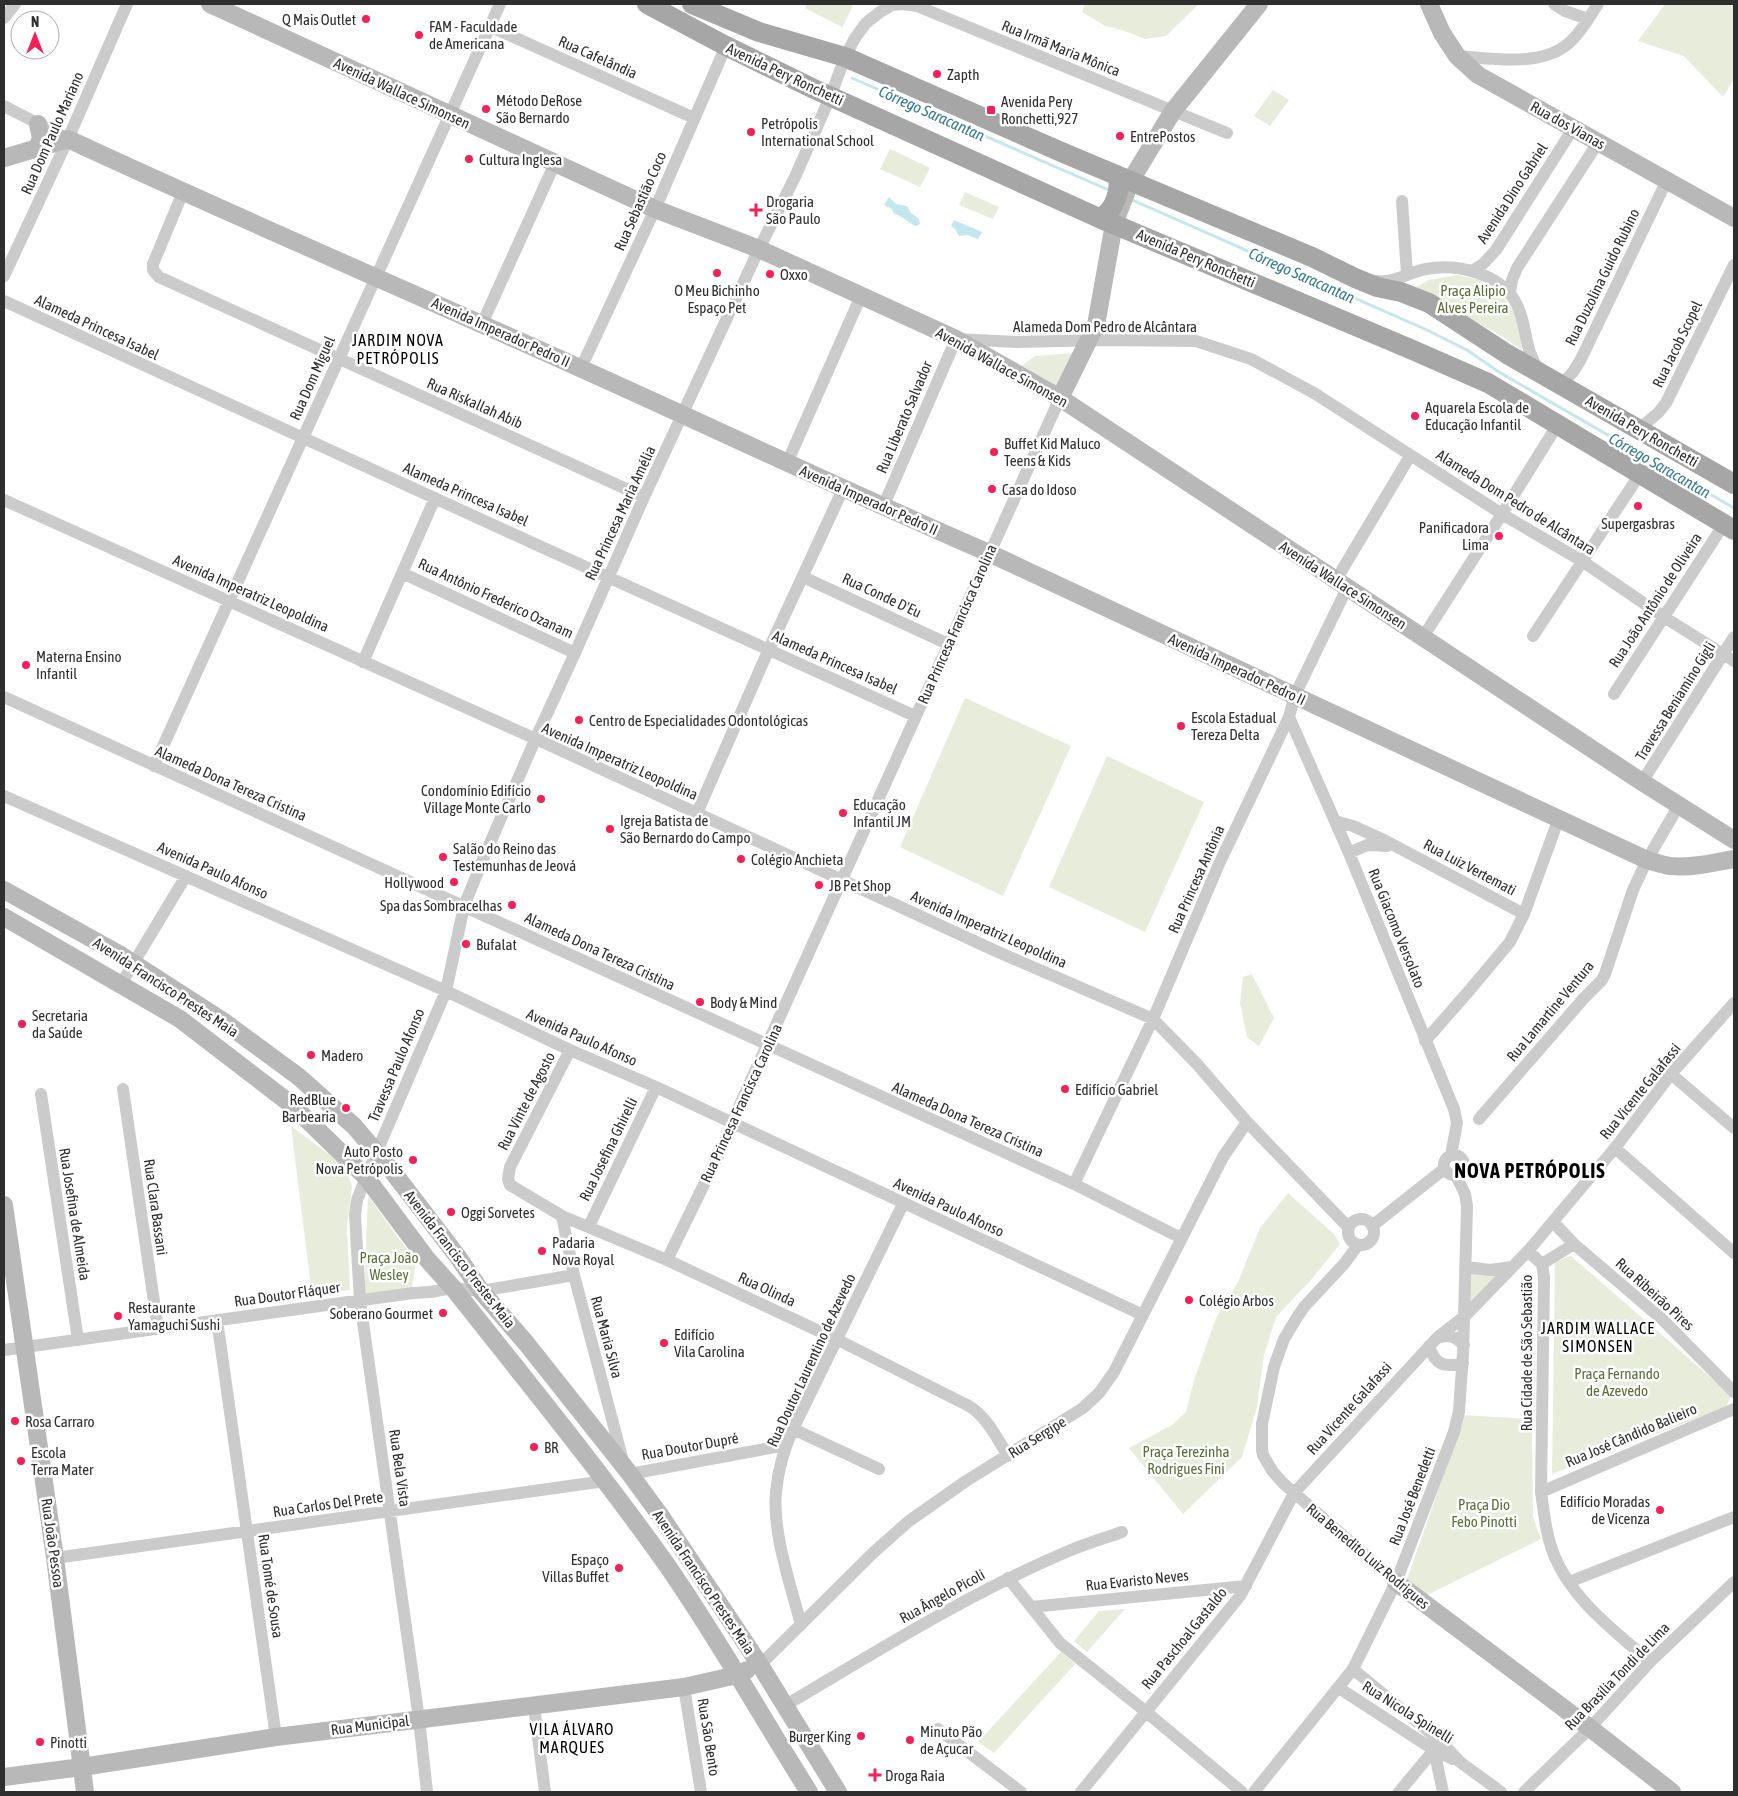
<svg xmlns="http://www.w3.org/2000/svg" width="1738" height="1796" font-family="'Asap Condensed',sans-serif">
<style>
.green{fill:#e7edda}
.water{fill:#c4e6ef}
.lines{fill:none;stroke-linecap:round;stroke-linejoin:round}
.stream{stroke:#c4e6ef;stroke-width:3}
.street{stroke:#cbcbcb;stroke-width:12}
.secondary{stroke:#b8b8b8;stroke-width:18}
.primary{stroke:#a6a6a6;stroke-width:20}
.poi-dot{fill:#f52055;stroke:#fff;stroke-width:2}
.labels{text-anchor:middle;dominant-baseline:central;stroke-width:5;stroke-linejoin:round;paint-order:stroke}
.poi-label{font-size:15px;fill:#2e2e2e;stroke:#fff;text-anchor:start}
.street-label{font-size:15px;fill:#2e2e2e;stroke:#fff}
.park-label{font-size:15px;fill:#5a6e37;stroke:#fff}
.water-label{font-size:16px;font-style:italic;fill:#337c90;stroke:#fff}
.neighbourhood-label{font-size:16px;letter-spacing:1px;fill:#000;stroke:#fff}
.district-label{font-size:20px;font-weight:bold;letter-spacing:1px;fill:#000;stroke:#fff}
</style>
<rect width="100%" height="100%" fill="#fff"/>
<path class="green" d="M807,4H849L853,6L842,27L805,8Z
M1085,4H1199L1166,36L1145,39L1125,31L1105,26L1082,12Z
M1665,4H1734V79L1723,97L1684,56L1638,41Z
M1273,90L1289,100L1270,126L1254,116Z
M890,149L930,168L920,187L880,169Z
M965,192L999,207L993,219L959,205Z
M1457,275L1479,280L1502,295L1520,321L1522,350L1500,335L1415,288L1429,280Z
M1076,353L1058,388L1020,367L1035,356Z
M965,698L1071,746L1003,896L900,847Z
M1107,756L1204,802L1145,932L1049,887Z
M1252,974L1274,1018L1259,1046L1247,1037L1240,1003L1243,977Z
M291,1126L334,1158L347,1172L352,1186L347,1227L350,1290L312,1295Z
M1288,1193L1334,1234L1340,1244L1311,1280L1276,1317L1264,1355L1257,1407L1242,1457L1183,1514L1129,1448L1172,1425L1186,1412L1194,1380L1216,1318L1238,1282L1260,1228Z
M368,1196L416,1262L412,1287L364,1294Z
M1571,1256L1731,1395L1726,1407L1552,1474L1555,1262Z
M1470,1274H1503L1469,1306Z
M1461,1415L1532,1419L1533,1517L1541,1539L1425,1596L1406,1582L1457,1437Z
M1125,1609L1087,1652L1074,1641L1099,1611Z
M1061,1652L1075,1664L994,1753L978,1742Z"/>
<path class="water" d="M889,197L896,204L907,206L911,213L919,219L920,224L916,226C908,223 902,215 894,214L892,209L884,205Z
M954,220L982,232L978,239L967,235L959,236L955,229L951,226Z"/>
<g class="lines">
<path class="stream" d="M852,78L1111,191
M1130,199L1427,330L1467,350L1499,372L1734,508"/>
<path class="street" d="M1554,4L1565,11L1588,19
M4,18L15,4
M489,26L694,118
M1457,56C1492,58 1546,69 1573,39C1583,29 1590,16 1598,4
M4,106L68,139
M183,192L153,264V270L159,277L644,497
M1402,201L1407,274
M1472,271L1483,264L1496,250L1574,127
M4,276L68,139L127,4
M1377,281C1395,283 1409,272 1426,269C1457,263 1498,273 1515,301C1528,323 1523,349 1539,370
M1510,293L1512,280L1517,268L1599,141
M4,301C307,442 611,578 915,716
M482,324L555,163
M581,368L655,209L726,46
M1561,385L1573,372L1580,361L1667,180
M1639,429L1658,413L1666,403L1734,265
M787,463L861,296
M4,500L547,744L998,952L1153,1019L1197,1064L1247,1122L1349,1228
M883,507L956,339L1017,342L1103,340L1196,341L1251,359L1314,393L1502,514L1582,561L1664,617L1734,661
M402,573L575,653
M803,577L948,644
M1336,580L1410,456
M1533,636L1640,474
M1423,637L1502,514L1558,424
M363,662L435,498
M1614,694L1724,524
M4,697L1074,1184L1181,1238
M1289,717L1349,853L1454,1109L1457,1123L1451,1155
M154,766L500,4
M1642,782L1734,637
M4,796L446,991L570,1050L656,1087L1143,1315
M697,813L769,649L843,489
M1335,821L1353,826L1384,840L1524,914
M1349,853L1367,845L1387,846
M121,984L186,876
M1425,1041L1468,992L1510,942L1524,914L1559,818
M570,1050L510,1167L508,1179L510,1185L562,1216L667,1260L838,1340L969,1406C987,1417 997,1438 1008,1456
M1671,1074L1734,1128
M123,1089L158,1329
M41,1094L78,1340
M1479,1119L1584,998L1602,980L1605,974L1633,890L1647,860L1679,805
M1615,1148L1734,1253
M1444 1165a10 10 0 1 1 20 0a10 10 0 1 1-20 0Z
M1074,1184L1153,1019L1219,864L1289,717L1295,695L1347,588
M562,1216L574,1275L623,1461
M1348 1232a13 13 0 1 1 26 0a13 13 0 1 1-26 0Z
M1553,1222L1574,1244L1663,1320L1734,1392
M589,1226L656,1087
M1372,1226L1444,1169
M1358,1245L1344,1264L1304,1307L1296,1319L1284,1339L1274,1367L1262,1424V1450L1263,1455L1273,1472L1283,1483L1396,1582
M1528,1251L1542,1264L1544,1277L1541,1492C1544,1513 1546,1535 1554,1555C1572,1600 1615,1631 1650,1662
M667,1260L734,1123L738,1109L1060,398
M1542,1264L1574,1244
M1466,1267L1490,1270L1512,1267
M217,1320L276,1737
M1438,1337L1465,1316L1528,1251L1615,1148L1671,1074L1734,1003
M1429,1346C1435,1365 1444,1368 1463,1363
M4,1350L413,1293L430,1292L453,1288L481,1291L574,1275
M793,1429L879,1469
M630,1474L786,1445
M1541,1492L1734,1409
M55,1558L605,1481
M1008,1578L1060,1643L1145,1711L1242,1792
M1569,1582L1734,1517
M1031,1607L1246,1586
M801,1625C791,1586 772,1532 776,1492C778,1470 784,1449 793,1429L903,1204
M760,1665L874,1552L909,1521L966,1481L1083,1408L1099,1393L1114,1372L1223,1157L1247,1122
M1353,1669L1440,1741L1460,1762L1501,1792
M684,1687L701,1792
M1339,1688L1434,1750L1453,1759
M786,1705C879,1650 971,1592 1071,1550C1088,1543 1105,1538 1122,1532
M534,1706L545,1792
M938,1729L1021,1792
M1436,1746L1434,1750L1443,1792
M427,1792L419,1719L360,1301L355,1215L357,1200L366,1177L446,991L464,906L484,857L535,740L575,653L644,497L759,249L795,177L831,95L845,57L855,38L866,23L880,12L892,5L903,4L917,6L1227,133
M1081,1792L1240,1596L1294,1493L1437,1338C1449,1334 1455,1336 1464,1345
M1254,1792L1353,1669L1396,1582L1454,1432L1459,1411L1463,1354L1467,1206L1465,1194L1456,1175
M1399,1792L1434,1750
M1524,1792L1590,1728L1650,1662L1734,1582"/>
<path class="secondary" d="M210,4L655,209L759,249L956,339L1060,398L1642,782L1734,840
M1429,4L1442,33L1457,56L1478,75L1734,218
M37,149L41,138L38,124
M4,158L68,139C238,218 411,292 582,369C718,430 852,494 989,553L1647,860C1655,862 1662,865 1670,866C1691,868 1714,863 1734,859
M1060,398L1096,325L1114,224L1131,180L1173,111L1259,4
M4,890L119,954L223,1021L299,1077L354,1126L389,1167L458,1257L481,1291L526,1343L630,1474L660,1515L760,1665L838,1792
M4,917L180,1019L292,1105L366,1177L427,1259L453,1288C524,1378 597,1467 664,1561C716,1635 761,1716 809,1792
M4,1205L55,1558L85,1792
M1396,1582L1590,1728L1672,1792
M4,1777L82,1767L276,1737L684,1687L737,1675L747,1670"/>
<path class="primary" d="M647,4L726,46L814,89L1099,218L1408,348L1488,383L1734,530
M692,4L759,32L845,57L1066,154L1312,257L1355,278L1377,287L1401,292L1429,303L1507,354L1734,484
M1099,218C1114,213 1122,189 1117,175"/>
</g>
<g class="poi-dot">
<circle cx="366" cy="19" r="5"/>
<circle cx="419" cy="35" r="5"/>
<circle cx="937" cy="74" r="5"/>
<circle cx="486" cy="109" r="5"/>
<rect x="986" y="105" width="10" height="10" rx="2.5"/>
<circle cx="751" cy="132" r="5"/>
<circle cx="1120" cy="136" r="5"/>
<circle cx="469" cy="159" r="5"/>
<path d="M753.5 202.5h5v5h5v5h-5v5h-5v-5h-5v-5h5z"/>
<circle cx="717" cy="273" r="5"/>
<circle cx="770" cy="274" r="5"/>
<circle cx="1415" cy="416" r="5"/>
<circle cx="994" cy="452" r="5"/>
<circle cx="992" cy="489" r="5"/>
<circle cx="1638" cy="506" r="5"/>
<circle cx="1499" cy="536" r="5"/>
<circle cx="26" cy="665" r="5"/>
<circle cx="579" cy="720" r="5"/>
<circle cx="1181" cy="726" r="5"/>
<circle cx="541" cy="799" r="5"/>
<circle cx="843" cy="813" r="5"/>
<circle cx="610" cy="829" r="5"/>
<circle cx="443" cy="857" r="5"/>
<circle cx="741" cy="859" r="5"/>
<circle cx="454" cy="882" r="5"/>
<circle cx="819" cy="885" r="5"/>
<circle cx="512" cy="905" r="5"/>
<circle cx="466" cy="944" r="5"/>
<circle cx="700" cy="1002" r="5"/>
<circle cx="22" cy="1024" r="5"/>
<circle cx="311" cy="1055" r="5"/>
<circle cx="1065" cy="1089" r="5"/>
<circle cx="346" cy="1108" r="5"/>
<circle cx="413" cy="1160" r="5"/>
<circle cx="451" cy="1212" r="5"/>
<circle cx="542" cy="1251" r="5"/>
<circle cx="1189" cy="1300" r="5"/>
<circle cx="443" cy="1313" r="5"/>
<circle cx="118" cy="1316" r="5"/>
<circle cx="664" cy="1343" r="5"/>
<circle cx="15" cy="1421" r="5"/>
<circle cx="534" cy="1447" r="5"/>
<circle cx="21" cy="1461" r="5"/>
<circle cx="1660" cy="1510" r="5"/>
<circle cx="619" cy="1568" r="5"/>
<circle cx="861" cy="1736" r="5"/>
<circle cx="910" cy="1740" r="5"/>
<circle cx="40" cy="1742" r="5"/>
<path d="M872.5 1767.5h5v5h5v5h-5v5h-5v-5h-5v-5h5z"/>
</g>
<g class="labels">
<g class="poi-label">
<text x="356" y="19" text-anchor="end">Q Mais Outlet</text>
<text x="429" y="26">FAM - Faculdade<tspan x="429" dy="17">de Americana</tspan></text>
<text x="947" y="74">Zapth</text>
<text x="496" y="100">Método DeRose<tspan x="496" dy="17">São Bernardo</tspan></text>
<text x="1001" y="101">Avenida Pery<tspan x="1001" dy="17">Ronchetti,927</tspan></text>
<text x="761" y="123">Petrópolis<tspan x="761" dy="17">International School</tspan></text>
<text x="1130" y="136">EntrePostos</text>
<text x="479" y="159">Cultura Inglesa</text>
<text x="766" y="201">Drogaria<tspan x="766" dy="17">São Paulo</tspan></text>
<text x="780" y="274">Oxxo</text>
<text x="717" y="290" text-anchor="middle">O Meu Bichinho<tspan x="717" dy="17">Espaço Pet</tspan></text>
<text x="1425" y="407">Aquarela Escola de<tspan x="1425" dy="17">Educação Infantil</tspan></text>
<text x="1004" y="443">Buffet Kid Maluco<tspan x="1004" dy="17">Teens &amp; Kids</tspan></text>
<text x="1002" y="489">Casa do Idoso</text>
<text x="1638" y="523" text-anchor="middle">Supergasbras</text>
<text x="1489" y="527" text-anchor="end">Panificadora<tspan x="1489" dy="17">Lima</tspan></text>
<text x="36" y="656">Materna Ensino<tspan x="36" dy="17">Infantil</tspan></text>
<text x="1191" y="717">Escola Estadual<tspan x="1191" dy="17">Tereza Delta</tspan></text>
<text x="589" y="720">Centro de Especialidades Odontológicas</text>
<text x="531" y="790" text-anchor="end">Condomínio Edifício<tspan x="531" dy="17">Village Monte Carlo</tspan></text>
<text x="853" y="804">Educação<tspan x="853" dy="17">Infantil JM</tspan></text>
<text x="620" y="820">Igreja Batista de<tspan x="620" dy="17">São Bernardo do Campo</tspan></text>
<text x="453" y="848">Salão do Reino das<tspan x="453" dy="17">Testemunhas de Jeová</tspan></text>
<text x="751" y="859">Colégio Anchieta</text>
<text x="444" y="882" text-anchor="end">Hollywood</text>
<text x="829" y="885">JB Pet Shop</text>
<text x="502" y="905" text-anchor="end">Spa das Sombracelhas</text>
<text x="476" y="944">Bufalat</text>
<text x="710" y="1002">Body &amp; Mind</text>
<text x="32" y="1015">Secretaria<tspan x="32" dy="17">da Saúde</tspan></text>
<text x="321" y="1055">Madero</text>
<text x="1075" y="1089">Edifício Gabriel</text>
<text x="336" y="1099" text-anchor="end">RedBlue<tspan x="336" dy="17">Barbearia</tspan></text>
<text x="403" y="1151" text-anchor="end">Auto Posto<tspan x="403" dy="17">Nova Petrópolis</tspan></text>
<text x="461" y="1212">Oggi Sorvetes</text>
<text x="552" y="1242">Padaria<tspan x="552" dy="17">Nova Royal</tspan></text>
<text x="1199" y="1300">Colégio Arbos</text>
<text x="128" y="1307">Restaurante<tspan x="128" dy="17">Yamaguchi Sushi</tspan></text>
<text x="433" y="1313" text-anchor="end">Soberano Gourmet</text>
<text x="674" y="1334">Edifício<tspan x="674" dy="17">Vila Carolina</tspan></text>
<text x="25" y="1421">Rosa Carraro</text>
<text x="544" y="1447">BR</text>
<text x="31" y="1452">Escola<tspan x="31" dy="17">Terra Mater</tspan></text>
<text x="1650" y="1501" text-anchor="end">Edifício Moradas<tspan x="1650" dy="17">de Vicenza</tspan></text>
<text x="609" y="1559" text-anchor="end">Espaço<tspan x="609" dy="17">Villas Buffet</tspan></text>
<text x="920" y="1731">Minuto Pão<tspan x="920" dy="17">de Açucar</tspan></text>
<text x="851" y="1736" text-anchor="end">Burger King</text>
<text x="50" y="1742">Pinotti</text>
<text x="885" y="1775">Droga Raia</text>
</g>
<g class="street-label">
<text transform="translate(1061 48) rotate(22)">Rua Irmã Maria Mônica</text>
<text transform="translate(598 57) rotate(24)">Rua Cafelândia</text>
<text transform="translate(785 74) rotate(25)">Avenida Pery Ronchetti</text>
<text transform="translate(402 93) rotate(25)">Avenida Wallace Simonsen</text>
<text transform="translate(1568 125) rotate(29)">Rua dos Vianas</text>
<text transform="translate(52 133) rotate(-66)">Rua Dom Paulo Mariano</text>
<text transform="translate(1512 193) rotate(-57)">Avenida Dino Gabriel</text>
<text transform="translate(640 201) rotate(-66)">Rua Sebastião Coco</text>
<text transform="translate(1196 258) rotate(23)">Avenida Pery Ronchetti</text>
<text transform="translate(1602 277) rotate(-64)">Rua Duzolina Guido Rubino</text>
<text x="1105" y="326">Alameda Dom Pedro de Alcântara</text>
<text transform="translate(97 327) rotate(25)">Alameda Princesa Isabel</text>
<text transform="translate(501 332) rotate(24)">Avenida Imperador Pedro II</text>
<text transform="translate(1677 344) rotate(-64)">Rua Jacob Scopel</text>
<text transform="translate(1002 367) rotate(29)">Avenida Wallace Simonsen</text>
<text transform="translate(312 378) rotate(-66)">Rua Dom Miguel</text>
<text transform="translate(475 403) rotate(24)">Rua Riskallah Abib</text>
<text transform="translate(904 417) rotate(-67)">Rua Liberato Salvador</text>
<text transform="translate(1642 431) rotate(30)">Avenida Pery Ronchetti</text>
<text transform="translate(466 494) rotate(24)">Alameda Princesa Isabel</text>
<text transform="translate(869 500) rotate(24)">Avenida Imperador Pedro II</text>
<text transform="translate(1516 502) rotate(32)">Alameda Dom Pedro de Alcântara</text>
<text transform="translate(620 513) rotate(-65)">Rua Princesa Maria Amélia</text>
<text transform="translate(1343 585) rotate(33)">Avenida Wallace Simonsen</text>
<text transform="translate(251 593) rotate(24)">Avenida Imperatriz Leopoldina</text>
<text transform="translate(882 595) rotate(25)">Rua Conde D'Eu</text>
<text transform="translate(496 598) rotate(25)">Rua Antônio Frederico Ozanam</text>
<text transform="translate(1655 600) rotate(-57)">Rua João Antônio de Oliveira</text>
<text transform="translate(957 624) rotate(-66)">Rua Princesa Francisca Carolina</text>
<text transform="translate(835 662) rotate(24)">Alameda Princesa Isabel</text>
<text transform="translate(1237 669) rotate(25)">Avenida Imperador Pedro II</text>
<text transform="translate(1675 701) rotate(-58)">Travessa Beniamino Gigli</text>
<text transform="translate(620 761) rotate(24)">Avenida Imperatriz Leopoldina</text>
<text transform="translate(231 783) rotate(24)">Alameda Dona Tereza Cristina</text>
<text transform="translate(1470 867) rotate(28)">Rua Luiz Vertemati</text>
<text transform="translate(213 870) rotate(24)">Avenida Paulo Afonso</text>
<text transform="translate(1196 879) rotate(-66)">Rua Princesa Antônia</text>
<text transform="translate(1397 928) rotate(68)">Rua Giacomo Versolato</text>
<text transform="translate(989 929) rotate(24)">Avenida Imperatriz Leopoldina</text>
<text transform="translate(600 951) rotate(25)">Alameda Dona Tereza Cristina</text>
<text transform="translate(166 987) rotate(33)">Avenida Francisco Prestes Maia</text>
<text transform="translate(1550 1011) rotate(-50)">Rua Lamartine Ventura</text>
<text transform="translate(582 1037) rotate(24)">Avenida Paulo Afonso</text>
<text transform="translate(396 1065) rotate(-67)">Travessa Paulo Afonso</text>
<text transform="translate(1640 1091) rotate(-51)">Rua Vicente Galafassi</text>
<text transform="translate(526 1101) rotate(-63)">Rua Vinte de Agosto</text>
<text transform="translate(741 1103) rotate(-65)">Rua Princesa Francisca Carolina</text>
<text transform="translate(968 1119) rotate(24)">Alameda Dona Tereza Cristina</text>
<text transform="translate(608 1149) rotate(-64)">Rua Josefina Ghirelli</text>
<text transform="translate(156 1207) rotate(82)">Rua Clara Bassani</text>
<text transform="translate(949 1207) rotate(25)">Avenida Paulo Afonso</text>
<text transform="translate(75 1214) rotate(81)">Rua Josefina de Almeida</text>
<text transform="translate(460 1259) rotate(52)">Avenida Francisco Prestes Maia</text>
<text transform="translate(767 1289) rotate(25)">Rua Olinda</text>
<text transform="translate(287 1294) rotate(-8)">Rua Doutor Fláquer</text>
<text transform="translate(1655 1294) rotate(42)">Rua Ribeirão Pires</text>
<text transform="translate(607 1337) rotate(75)">Rua Maria Silva</text>
<text transform="translate(1526 1353) rotate(-90)">Rua Cidade de São Sebastião</text>
<text transform="translate(811 1360) rotate(-65)">Rua Doutor Laurentino de Azevedo</text>
<text transform="translate(1349 1408) rotate(-48)">Rua Vicente Galafassi</text>
<text transform="translate(1631 1435) rotate(-23)">Rua José Cândido Balieiro</text>
<text transform="translate(1037 1437) rotate(-32)">Rua Sergipe</text>
<text transform="translate(690 1446) rotate(-10)">Rua Doutor Dupré</text>
<text transform="translate(400 1468) rotate(82)">Rua Bela Vista</text>
<text transform="translate(1412 1496) rotate(-69)">Rua José Benedetti</text>
<text transform="translate(328 1504) rotate(-8)">Rua Carlos Del Prete</text>
<text transform="translate(53 1543) rotate(82)">Rua João Pessoa</text>
<text transform="translate(1368 1556) rotate(40)">Rua Benedito Luiz Rodrigues</text>
<text transform="translate(1137 1580) rotate(-6)">Rua Evaristo Neves</text>
<text transform="translate(704 1582) rotate(56)">Avenida Francisco Prestes Maia</text>
<text transform="translate(271 1586) rotate(82)">Rua Tomé de Sousa</text>
<text transform="translate(942 1596) rotate(-29)">Rua Ângelo Picoli</text>
<text transform="translate(1184 1638) rotate(-51)">Rua Paschoal Gastaldo</text>
<text transform="translate(1617 1676) rotate(-46)">Rua Brasília Tondi de Lima</text>
<text transform="translate(1408 1712) rotate(32)">Rua Nicola Spinelli</text>
<text transform="translate(370 1725) rotate(-7)">Rua Municipal</text>
<text transform="translate(709 1737) rotate(81)">Rua São Bento</text>
</g>
<g class="park-label">
<text x="1473" y="290">Praça Alipio<tspan x="1473" dy="17">Alves Pereira</tspan></text>
<text x="389" y="1257">Praça João<tspan x="389" dy="17">Wesley</tspan></text>
<text x="1617" y="1373">Praça Fernando<tspan x="1617" dy="17">de Azevedo</tspan></text>
<text x="1186" y="1451">Praça Terezinha<tspan x="1186" dy="17">Rodrigues Fini</tspan></text>
<text x="1484" y="1504">Praça Dio<tspan x="1484" dy="17">Febo Pinotti</tspan></text>
</g>
<g class="water-label">
<text transform="translate(932 113) rotate(24)">Córrego Saracantan</text>
<text transform="translate(1302 275) rotate(24)">Córrego Saracantan</text>
<text transform="translate(1660 465) rotate(30)">Córrego Saracantan</text>
</g>
<g class="neighbourhood-label">
<text x="398" y="340">JARDIM NOVA<tspan x="398" dy="18">PETRÓPOLIS</tspan></text>
<text x="1598" y="1328">JARDIM WALLACE<tspan x="1598" dy="18">SIMONSEN</tspan></text>
<text x="572" y="1729">VILA ÁLVARO<tspan x="572" dy="18">MARQUES</tspan></text>
</g>
<g class="district-label">
<text x="1530" y="1170">NOVA PETRÓPOLIS</text>
</g>
</g>
<rect width="1738" height="1796" fill="none" stroke="#2e2e2e" stroke-width="10"/>
<g transform="translate(35 35)"><circle r="24" fill="#ffffff" stroke="#ababab"/>
<path d="M0-4L9 19L0 12L-9 19Z" fill="#f52055"/>
<text y="-8" font-size="14" font-weight="bold" text-anchor="middle" fill="#2e2e2e">N</text>
</g>
</svg>
